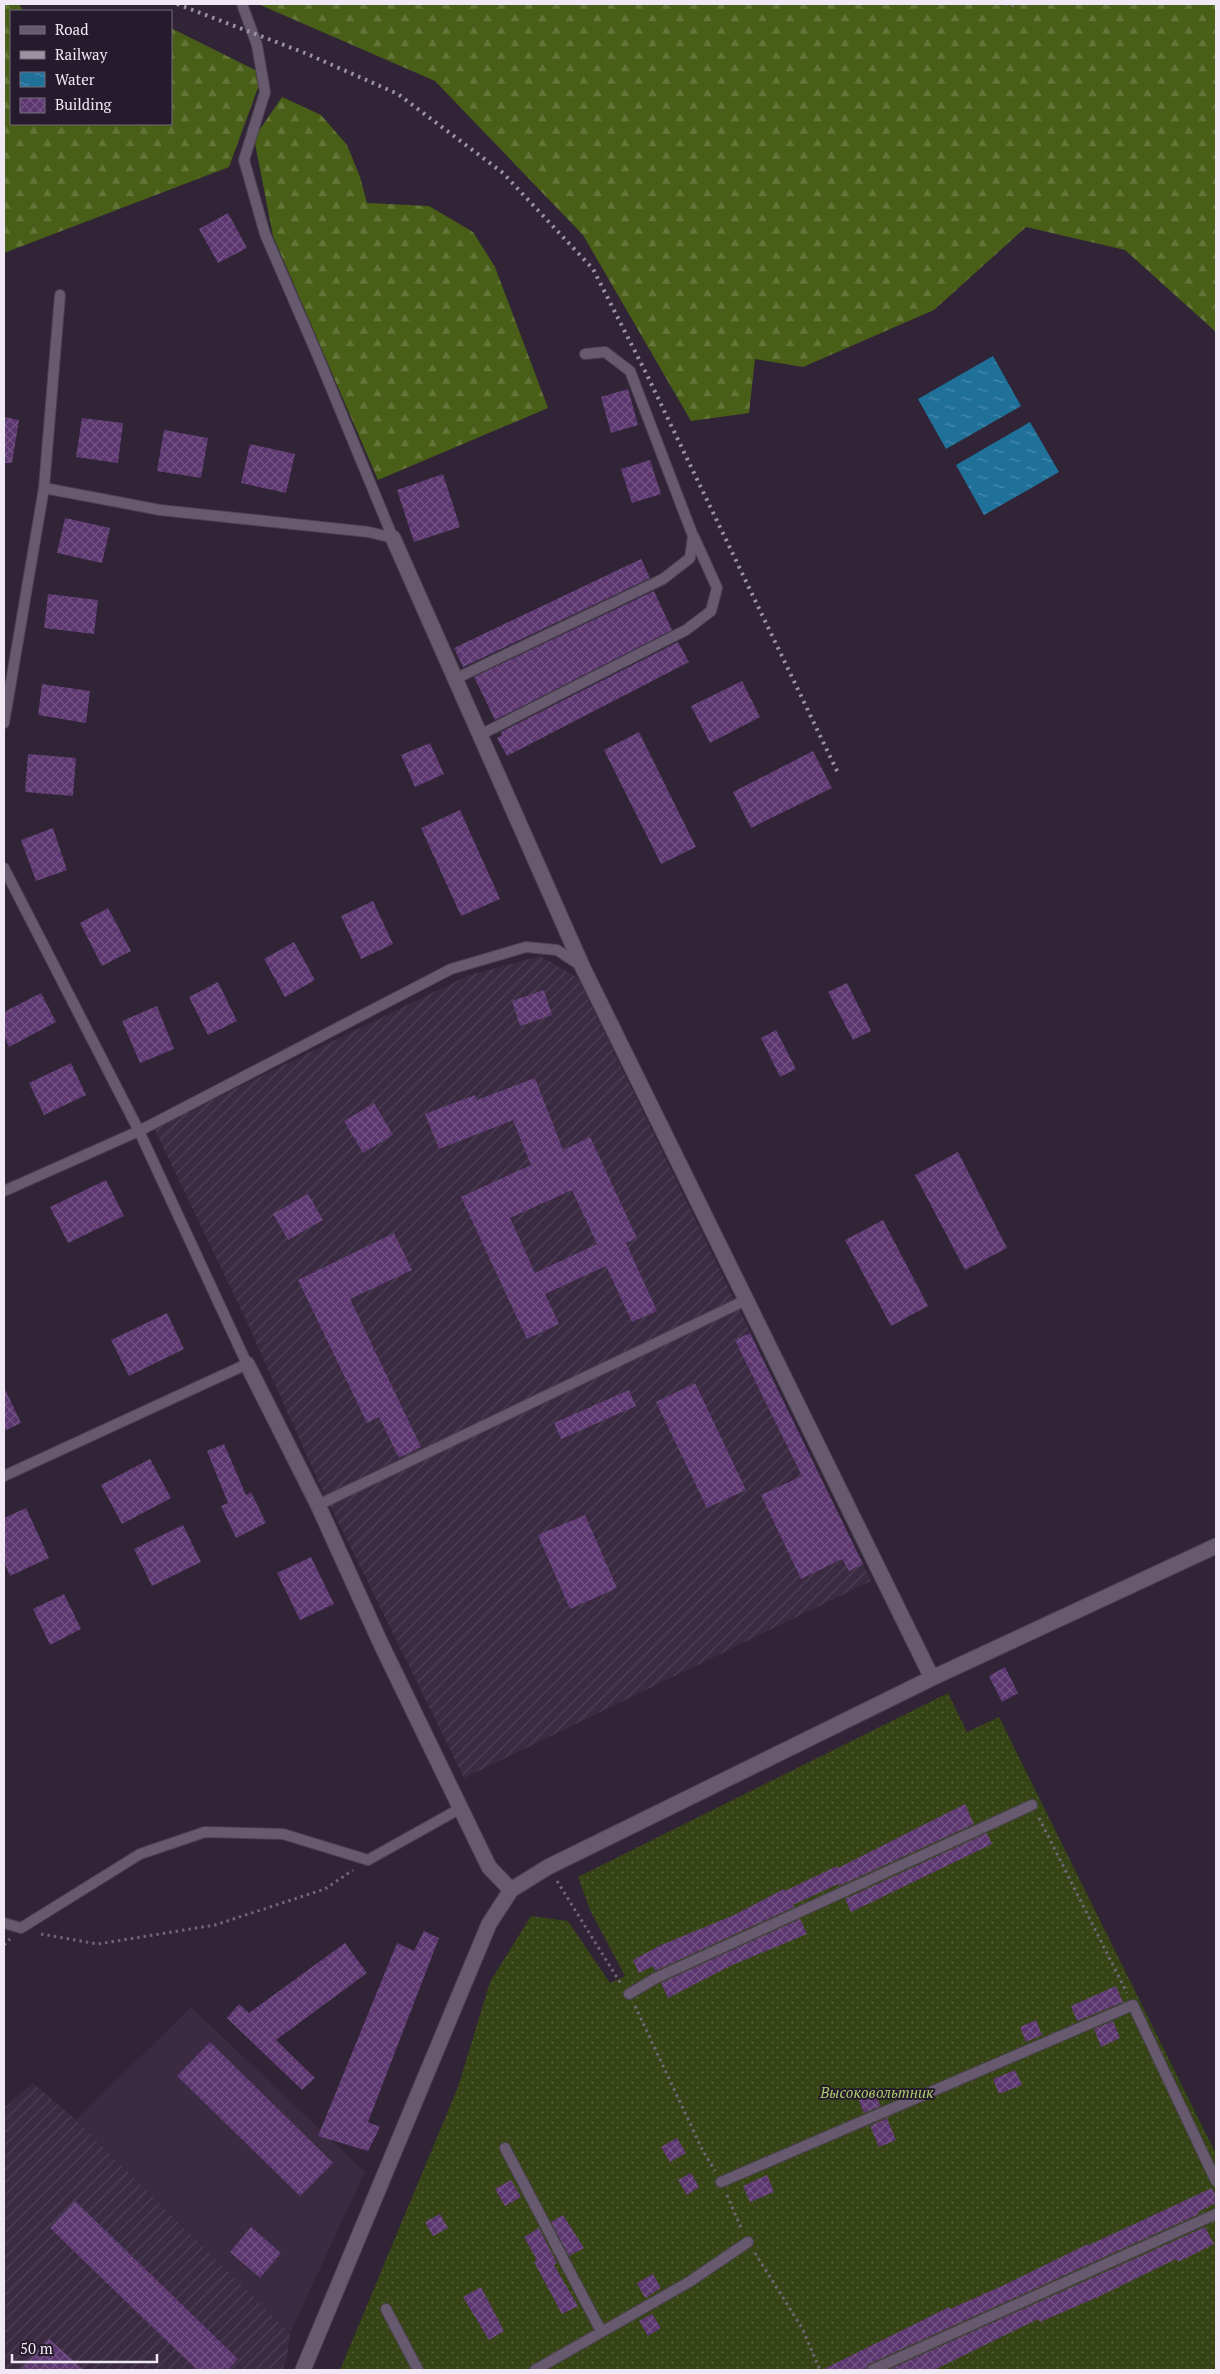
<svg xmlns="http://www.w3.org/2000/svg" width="1220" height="2374" font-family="'PT Serif',serif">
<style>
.built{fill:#3a2b42}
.industrial{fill:url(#industrial-furrows)}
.grass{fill:url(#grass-dots)}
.forest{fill:url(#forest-firs)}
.water{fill:url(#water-ripples)}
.building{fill:url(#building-cross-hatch);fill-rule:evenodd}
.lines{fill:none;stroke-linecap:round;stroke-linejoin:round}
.lane-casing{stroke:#4c4251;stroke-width:12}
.street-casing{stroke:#4c4251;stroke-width:17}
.path{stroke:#706676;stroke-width:3;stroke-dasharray:2.5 4;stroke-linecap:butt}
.lane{stroke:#675a6f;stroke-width:10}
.street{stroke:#675a6f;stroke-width:15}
.rail{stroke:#9c93a1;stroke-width:4;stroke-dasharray:2.5 5;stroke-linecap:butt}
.labels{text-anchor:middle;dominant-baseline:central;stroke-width:4;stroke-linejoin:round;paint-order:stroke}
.park-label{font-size:15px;font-style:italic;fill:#accd6c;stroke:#261b2c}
</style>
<defs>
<pattern id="industrial-furrows" width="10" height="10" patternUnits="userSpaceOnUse" patternTransform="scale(1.25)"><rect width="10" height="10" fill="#3a2b42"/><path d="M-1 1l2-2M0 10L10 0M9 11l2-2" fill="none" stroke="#4d4055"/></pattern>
<pattern id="grass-dots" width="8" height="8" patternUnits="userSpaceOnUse" patternTransform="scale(1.25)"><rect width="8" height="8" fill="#354315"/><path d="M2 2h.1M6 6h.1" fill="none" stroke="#535e38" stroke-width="1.8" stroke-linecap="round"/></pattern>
<pattern id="forest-firs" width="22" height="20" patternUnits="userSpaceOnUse" patternTransform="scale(1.25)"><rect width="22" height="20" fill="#495e16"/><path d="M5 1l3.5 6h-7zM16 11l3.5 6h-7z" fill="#647538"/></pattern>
<pattern id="water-ripples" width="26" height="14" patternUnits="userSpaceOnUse" patternTransform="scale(1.25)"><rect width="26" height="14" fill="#1f719a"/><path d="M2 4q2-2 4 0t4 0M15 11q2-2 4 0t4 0" fill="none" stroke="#4b8cae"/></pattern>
<pattern id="building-cross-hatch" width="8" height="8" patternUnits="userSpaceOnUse" patternTransform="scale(1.25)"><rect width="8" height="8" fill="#5c376f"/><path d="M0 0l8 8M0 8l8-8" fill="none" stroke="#745484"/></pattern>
</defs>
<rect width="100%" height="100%" fill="#302436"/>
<path class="built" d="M191,2007L365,2172L290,2333L76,2120Z"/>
<path class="industrial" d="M540,956L578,978L871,1581L464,1778L320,1485L247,1322L154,1128L467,976Z
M33,2083L76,2120L290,2333L287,2358L282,2370H4V2108Z"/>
<path class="grass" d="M948,1693L967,1732L999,1717L1216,2154V2370H340L458,2087L490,1982L531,1916L568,1921L610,1983L625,1976L591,1912L578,1877Z"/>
<path class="forest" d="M4,4H19L23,11H11V124H171V28L263,74L229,167L4,253Z
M258,4H1216V332L1125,250L1026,227L934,310L803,367L755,359L749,413L691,421L583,235L435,81Z
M282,97L321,115L347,145L360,177L367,203L429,206L473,232L495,267L548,408L378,480L273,236L254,138Z"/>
<path class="water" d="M993,356L1021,406L946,449L918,399Z
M1030,422L1059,472L984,515L956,465Z"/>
<path class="building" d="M228,213L247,248L218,263L199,229Z
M628,389L638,425L611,433L601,397Z
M4,417L19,420L12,463H4Z
M82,418L123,423L118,463L76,457Z
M164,430L208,438L201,478L157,471Z
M250,444L295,454L286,493L241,483Z
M650,460L661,494L632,503L621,469Z
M443,474L460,527L414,542L397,490Z
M65,518L110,528L102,563L57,553Z
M641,559L650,578L463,667L454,648Z
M654,591L672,630L495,720L474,677Z
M48,594L98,600L94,634L44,628Z
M678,642L689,662L507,756L497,738L502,735L501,732Z
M742,681L760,717L710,743L691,706Z
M42,684L90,691L86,723L38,715Z
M639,732L696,847L661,864L604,750Z
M430,743L444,774L415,787L401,755Z
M813,751L832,788L751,828L733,792Z
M28,754L76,758L73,796L25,792Z
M460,810L500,899L461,916L421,828Z
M53,828L67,870L36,881L21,840Z
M373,901L393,944L361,959L341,916Z
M108,908L131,951L102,966L80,923Z
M294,942L315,980L285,997L264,959Z
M218,982L237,1021L208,1035L189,997Z
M847,983L871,1031L853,1040L828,992Z
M544,990L552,1015L520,1026L512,1001Z
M41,993L56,1022L9,1047L4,1036V1012Z
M157,1006L174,1049L140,1063L122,1021Z
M776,1030L796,1069L780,1077L761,1038Z
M71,1063L86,1095L44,1115L29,1083Z
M535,1078L563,1150L590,1137L637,1238L626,1243L657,1311L632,1322L606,1266L545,1294L559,1324L527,1339L461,1197L531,1165L513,1120L439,1149L425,1114L475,1095L477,1100ZM572,1190L597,1244L535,1273L510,1218Z
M374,1103L393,1135L363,1153L344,1121Z
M958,1152L1007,1248L965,1270L915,1175Z
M106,1180L124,1216L68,1243L50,1207Z
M308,1194L323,1220L288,1240L273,1214Z
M883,1220L928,1306L891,1326L845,1240Z
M394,1233L412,1270L350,1299L421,1447L399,1458L379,1417L367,1423L298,1280Z
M167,1313L184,1349L129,1376L111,1340Z
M750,1333L863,1564L849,1571L842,1559L801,1579L761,1495L802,1476L735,1340Z
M695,1383L746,1490L707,1508L656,1402Z
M4,1387L21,1423L4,1431Z
M629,1390L636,1406L561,1439L554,1423Z
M224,1444L246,1495L251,1492L266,1523L236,1538L221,1506L228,1503L207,1451Z
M150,1459L171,1498L122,1524L101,1485Z
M26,1508L49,1558L10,1576L4,1562V1518Z
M585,1515L617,1588L570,1609L538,1535Z
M183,1525L201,1562L152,1586L134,1549Z
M311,1557L334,1604L300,1620L277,1573Z
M64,1594L81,1629L50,1645L33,1609Z
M1005,1667L1018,1693L1002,1702L989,1676Z
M965,1804L974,1824L839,1886L838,1884L793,1905L794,1907L655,1971L653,1966L639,1973L633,1960L659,1946L734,1915L784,1889L785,1891L837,1866L838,1868Z
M987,1833L992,1844L851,1912L845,1899Z
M800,1919L807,1934L730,1966L668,1998L661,1983Z
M424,1931L439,1938L368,2122L380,2127L368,2151L318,2136L397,1943L414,1951Z
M345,1943L367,1973L276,2040L315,2078L302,2090L227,2018L239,2004L249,2013Z
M1116,1986L1123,2002L1077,2021L1071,2006Z
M1036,2020L1042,2035L1026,2042L1020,2027Z
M1113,2021L1120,2038L1101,2047L1094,2029Z
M210,2042L333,2163L300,2196L177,2076Z
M1015,2070L1022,2085L999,2094L993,2079Z
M873,2091L881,2106L864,2113L858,2098Z
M887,2118L896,2140L879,2147L870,2126Z
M677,2138L686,2153L670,2162L661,2147Z
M691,2173L699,2187L687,2195L678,2180Z
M767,2175L774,2192L750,2202L743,2186Z
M511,2180L521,2197L505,2206L495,2189Z
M1212,2188L1216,2196V2203L1198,2212L1199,2214L869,2364L865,2370H822L949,2307L950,2309L1002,2286L1088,2244L1089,2245Z
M75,2201L238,2359L228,2370H197L50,2228Z
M440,2214L448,2228L433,2236L425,2222Z
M563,2215L584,2248L569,2256L551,2222Z
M251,2227L281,2253L260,2278L230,2252Z
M1205,2227L1214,2244L1178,2262L1176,2259L1100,2296L1040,2322L1038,2319L934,2370H888Z
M539,2228L557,2263L554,2265L578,2306L562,2314L534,2262L537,2260L524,2237Z
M653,2274L661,2288L645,2298L637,2283Z
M481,2287L504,2331L489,2340L463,2297Z
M652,2314L661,2328L648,2336L639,2321Z
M49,2339L84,2370H20Z"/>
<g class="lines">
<g class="lane-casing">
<path id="lane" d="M242,4L257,45L265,92L244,160L265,234L317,354L393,538
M44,488L160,510L369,532L393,538
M455,679L663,579L690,558L693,536L630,371L605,352L585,354
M4,723L44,488L60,295
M480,735L686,630L711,611L717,588L694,537
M4,868L139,1131L247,1364L4,1476
M4,1191L139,1131L451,969L526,947L557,950L583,967
M318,1505L746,1300
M4,1923L21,1928L140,1854L205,1832L283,1834L368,1860L461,1808
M629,1994L656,1978L1032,1805
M505,2148L601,2331
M721,2182L1133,2005L1216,2181
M386,2309L418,2370
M535,2370L689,2282L748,2242
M872,2370L1216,2214"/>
</g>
<g class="street-casing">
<path id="street" d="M393,538L583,968L932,1678
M247,1364L318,1505L381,1644L489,1867L511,1890
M303,2370L489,1924L511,1890L548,1867L932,1678L1216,1546"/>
</g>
<path class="path" d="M1005,4L1014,6L1017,4
M1039,1818L1127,1993
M557,1881L621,1984
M41,1934L98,1944L215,1925L325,1889L353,1870
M4,1945L10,1939
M635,2006L702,2149L715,2171
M727,2195L742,2230
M755,2253L802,2328L820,2370"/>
<use href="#lane" class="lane"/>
<use href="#street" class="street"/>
<path class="rail" d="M177,4L305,53L398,94L503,173L593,269L646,373L838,773"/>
</g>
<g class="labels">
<g class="park-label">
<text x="877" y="2092">Высоковольтник</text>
</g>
</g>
<rect width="1220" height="2374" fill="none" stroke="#f0e9f5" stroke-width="10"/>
<rect x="10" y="10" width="162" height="115" fill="#261b2c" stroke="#776d7c"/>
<rect x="20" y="26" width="25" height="8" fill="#675a6f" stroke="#776d7c"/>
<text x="55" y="35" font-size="15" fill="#f0e9f5">Road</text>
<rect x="20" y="51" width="25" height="8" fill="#9c93a1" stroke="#776d7c"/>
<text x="55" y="60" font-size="15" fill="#f0e9f5">Railway</text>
<rect x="20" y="72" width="25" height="15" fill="url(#water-ripples)" stroke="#776d7c"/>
<text x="55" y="85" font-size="15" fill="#f0e9f5">Water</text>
<rect x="20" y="98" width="25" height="15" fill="url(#building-cross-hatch)" stroke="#776d7c"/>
<text x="55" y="110" font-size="15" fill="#f0e9f5">Building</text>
<path d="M12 2354v8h145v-8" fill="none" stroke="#f0e9f5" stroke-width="2.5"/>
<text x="20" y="2354" font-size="15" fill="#f0e9f5" stroke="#261b2c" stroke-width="4" paint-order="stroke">50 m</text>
</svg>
